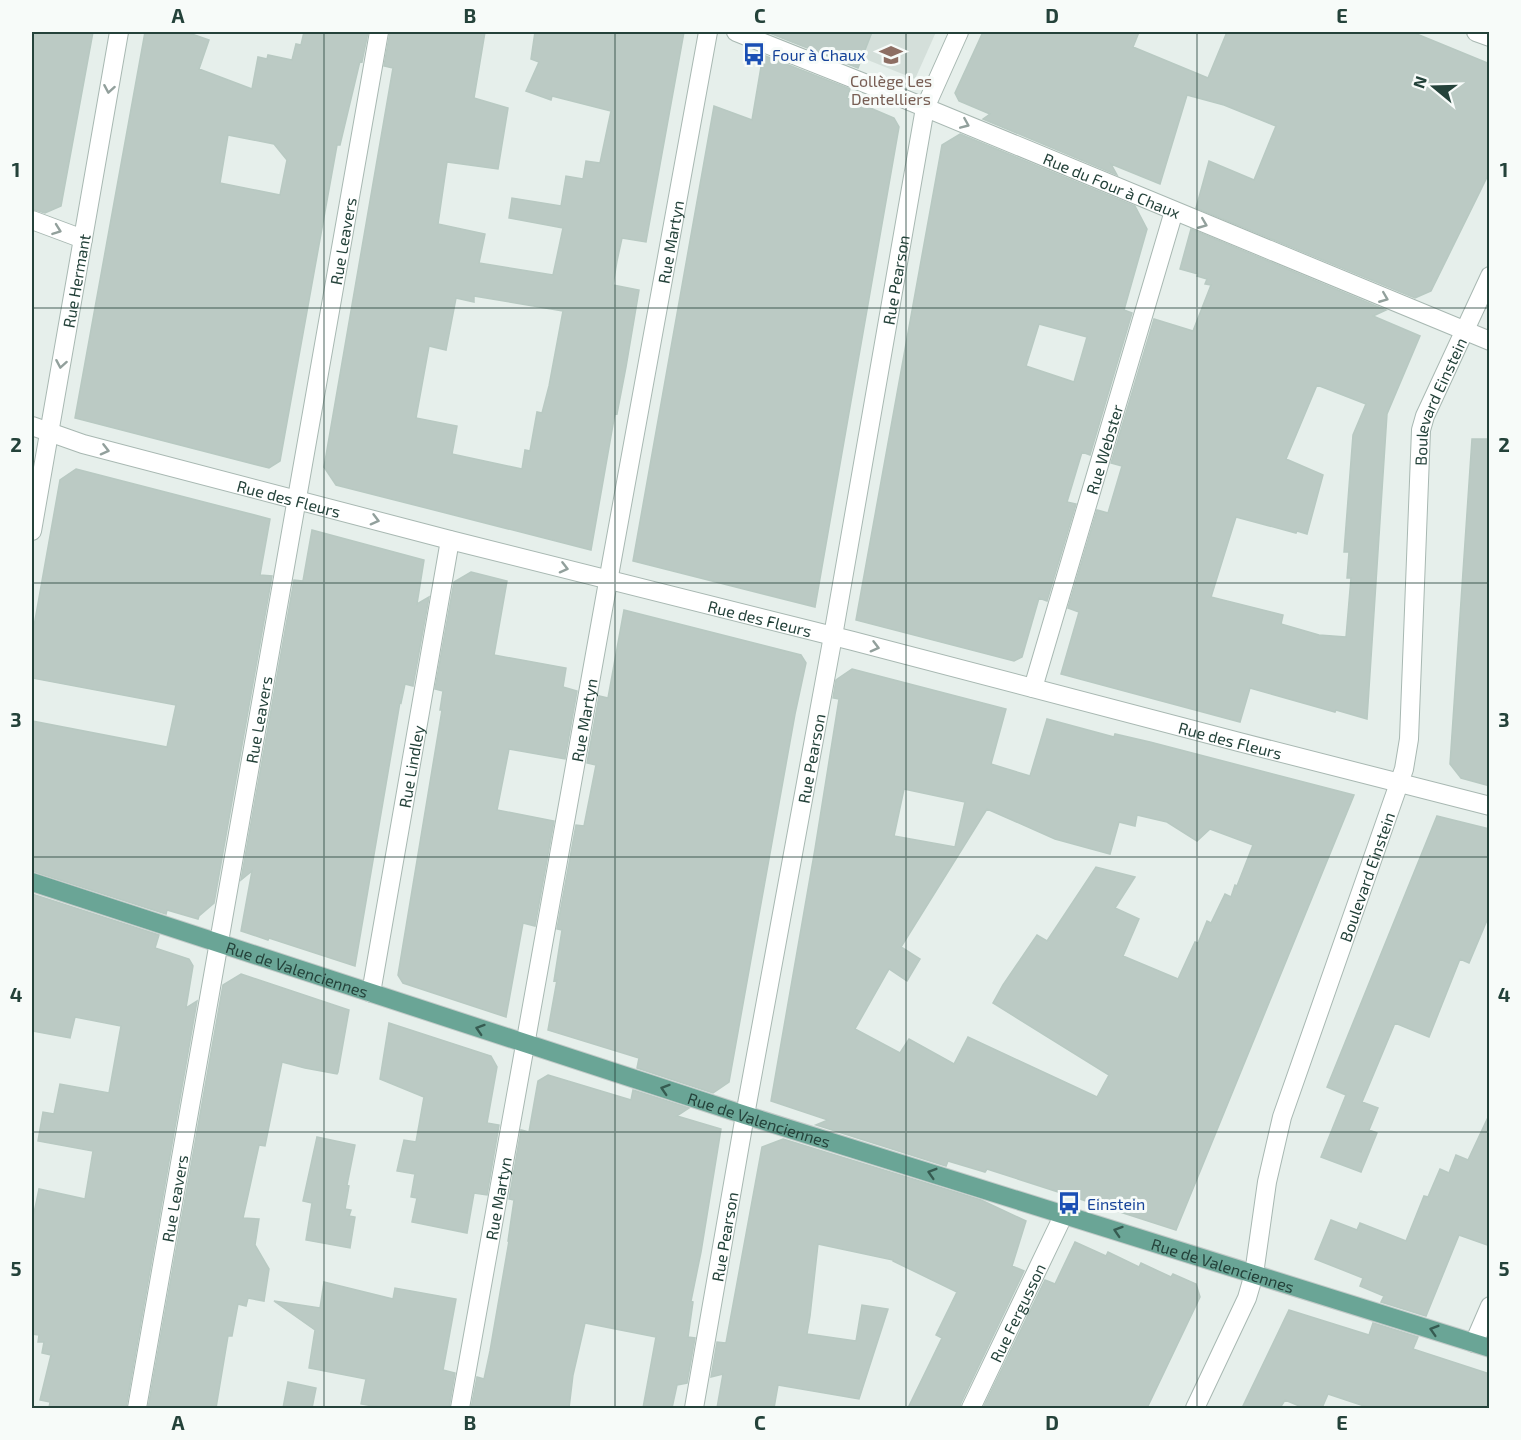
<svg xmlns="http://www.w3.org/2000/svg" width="1521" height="1440" font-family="'Exo 2',sans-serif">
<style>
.built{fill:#d4dfda}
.building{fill:#bbcac4;stroke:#b8c9c2;stroke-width:1.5;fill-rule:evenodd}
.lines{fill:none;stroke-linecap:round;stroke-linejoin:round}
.minor-casing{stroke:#a8b8b2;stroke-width:20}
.major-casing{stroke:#c2cac8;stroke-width:20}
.minor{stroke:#fff;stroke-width:18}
.major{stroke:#6aa596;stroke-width:18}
.oneway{stroke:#92a09c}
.oneway2{stroke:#365b51}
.grid{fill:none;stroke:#24423a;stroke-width:1.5;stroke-opacity:0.55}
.labels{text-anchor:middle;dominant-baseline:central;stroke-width:6;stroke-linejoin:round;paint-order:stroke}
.transit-label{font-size:16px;fill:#164399;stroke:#f7fbf9;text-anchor:start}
.education-label{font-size:16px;fill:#785e54;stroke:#f7fbf9}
.street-label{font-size:16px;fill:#24423a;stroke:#f7fbf9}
.neatline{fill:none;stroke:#24423a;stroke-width:2}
.grid-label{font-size:20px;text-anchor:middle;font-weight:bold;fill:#24423a}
</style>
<rect width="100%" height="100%" fill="#e6efeb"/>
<path class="built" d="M798,32H936L915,79Z"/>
<path class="building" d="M32,32H93L61,206L45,213L32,209Z
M145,32H186L209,40L199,69L252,89L258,57L267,59L268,55L292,60L296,44L301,45L304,32H368L362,62L360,61L340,145H337L280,461L269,468L75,418ZM228,135L274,144L287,160L280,195L220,183Z
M390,32H485L474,98L508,108L498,169L447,162L438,224L485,234L479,263L553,275L563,228L509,218L512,198L561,206L566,176L583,179L586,161L600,163L611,111L552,96L551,100L526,91L539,62L531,59L535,32H684L646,242L622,238L617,261L613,285L639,290L626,367L617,414L615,413L591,550L336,485L324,467L393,68L384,66ZM474,296L563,311L549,386L542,413L537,412L530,451L525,450L522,469L452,454L457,426L416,418L429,346L446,350L456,298L474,302Z
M767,32H872L858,68Z
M983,32H1139L1133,47L1208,78L1227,32H1412L1490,64V171L1431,291L1415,298L1196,208L1209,161L1254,180L1276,126L1224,105L1187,95L1160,184L1111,164L1117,175L983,119L990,114L959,101L955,93Z
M763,55L850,89L847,98L894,118L899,127L815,607L633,561L714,106L752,120Z
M960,134L1135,206L1147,229L1124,310L1132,313L1090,455L1082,452L1067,502L1076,504L1047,601L1039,598L1022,657L1014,661L856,620L942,145ZM1039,324L1087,337L1074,382L1026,366Z
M1191,229L1386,310L1373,316L1420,336L1387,414L1367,719L1336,710L1335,712L1250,688L1240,722L1061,674L1079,612L1068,608L1097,510L1108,513L1122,466L1111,463L1154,319L1193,331L1211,285L1205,284L1207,279L1197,276L1198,274L1180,269ZM1317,385L1366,404L1353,435L1344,552H1349L1347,578H1351L1346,637L1319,635L1281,624L1283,615L1211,597L1236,517L1296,533L1297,531L1307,534L1323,475L1286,459Z
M1472,439H1490V786L1461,778L1450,764Z
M76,469L270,519L260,575L272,576L214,903L199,916L198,919L167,910L166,914L32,871V721L167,747L176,705L32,678V637L60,480Z
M312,530L424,560L417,604L429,597L413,686L405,684L401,703L400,702L355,966L269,938L268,940L241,931L252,871L241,880L294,580L303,581Z
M471,572L507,581L494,655L566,668L563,687L577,691L565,759L509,749L497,810L554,821L535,926L523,923L506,1017L403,983L398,975L442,710H440L443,691L435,689L454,582Z
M624,610L801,655L806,663L795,714L729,1082L713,1093L637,1068L639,1058L548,1030L557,980L554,981L562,930L557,929L576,825L584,826L596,765L587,763L599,696L608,698Z
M852,669L1006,709L991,764L1030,776L1047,719L1114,737L1115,734L1150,742L1354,795L1176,1230L987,1169L985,1172L948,1161L946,1166L816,1125L828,1120L771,1101L815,849L839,699L833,698L836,680ZM904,789L965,802L955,847L894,836ZM987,809L1055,839L1110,854L1119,822L1135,826L1137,815L1167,822L1197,841L1210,829L1253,845L1237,886L1235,885L1231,897L1225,894L1211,923L1207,921L1198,943L1195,942L1178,979L1123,956L1139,919L1115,908L1135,877L1096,867L1047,941L1037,935L1003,985L993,1003L1109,1075L1097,1097L968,1037L954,1064L909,1039L900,1053L855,1029L889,969L907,981L920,959L901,947Z
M1437,816L1490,829V913L1469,963L1460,959L1429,1037L1395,1023L1362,1102L1378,1108L1369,1130L1377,1133L1361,1172L1321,1157L1346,1095L1327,1087Z
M32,894L159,935L155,948L189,959L193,966L186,1008L197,1001L126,1408H49L50,1402L40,1400L51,1355L42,1353L44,1342H38L39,1335L32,1334V1213H34L39,1189L85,1199L93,1151L38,1141L43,1112L54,1114L60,1084L109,1093L121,1026L75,1017L70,1038L32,1031Z
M241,974L349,1010L338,1072L337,1074L305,1068L282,1062L265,1146L259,1145L243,1218L259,1219L255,1245L269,1269L264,1301L248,1298L246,1306L238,1304L232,1336H228L216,1408H148L223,985Z
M389,1023L491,1056L497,1067L487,1123L499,1125L487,1195L474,1193L467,1233L412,1222L417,1198L411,1197L415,1174L397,1171L404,1140L416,1142L424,1097L380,1079Z
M548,1075L631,1100L633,1090L689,1108L677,1116L721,1129L701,1252L691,1301L693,1302L688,1337L695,1338L687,1383L677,1385L672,1408H643L656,1337L585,1323L573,1375L569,1408H471L477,1377L484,1379L490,1351L509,1241H508L514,1200L509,1199L521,1130L529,1132L538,1081Z
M1490,1113V1246L1459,1235L1426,1316L1381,1302L1384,1296L1360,1286L1363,1278L1315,1259L1331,1220L1357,1230L1360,1223L1406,1241L1424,1196L1428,1197L1440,1169L1449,1173L1456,1155L1468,1160Z
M317,1137L355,1145L347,1185L349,1186L345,1209L351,1210L349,1216L355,1217L350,1248L306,1240L312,1203L303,1201Z
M783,1139L981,1200L1026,1221L1012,1266L1024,1271L961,1403L960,1408H908L942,1338L936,1335L957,1292L893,1261V1260L818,1244L810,1316L807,1334L856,1341L862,1305L888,1309L859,1399L778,1385L774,1408H717L723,1374L711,1377L717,1342L726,1343L762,1147Z
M1075,1242L1106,1256L1108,1252L1139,1267L1141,1263L1171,1277L1173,1274L1196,1284L1200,1297L1147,1408H983L1045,1280L1055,1284Z
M324,1282L393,1299L395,1288L456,1299L443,1370L455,1373L449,1408H385L361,1404L366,1379L309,1368L315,1330L274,1301L320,1308Z
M1289,1310L1369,1335L1373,1323L1418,1337L1413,1349L1490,1374V1408H1370L1328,1394L1322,1408H1304L1285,1400L1280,1408H1242Z
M288,1382L316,1388L312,1408H283Z"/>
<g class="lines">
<g class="minor-casing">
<g id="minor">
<path id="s1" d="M736,32L902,98L1490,341"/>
<path d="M1476,32L1490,37"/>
<path d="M32,220L83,239"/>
<path id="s2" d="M32,426L83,444L450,540L853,641L1239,742L1490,806"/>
<path id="s3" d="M32,531L119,32"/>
<path id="s4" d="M1033,688L1174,211"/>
<path id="s5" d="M371,993L450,540"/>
<path d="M1474,1343L1490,1306"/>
<path id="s6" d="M137,1408L379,32"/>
<path id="s7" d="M460,1408L611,565L708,32"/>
<path id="s8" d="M694,1408L745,1115L833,636L925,108L959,32"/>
<path id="s9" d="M971,1408L1064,1214"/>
<path id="s10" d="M1195,1408L1247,1298L1254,1274L1267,1182L1282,1117L1404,769L1409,739L1421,430L1425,416L1490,276"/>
</g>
</g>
<g class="major-casing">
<g id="major">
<path id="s11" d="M32,882L745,1115L1490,1348"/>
</g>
</g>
<use href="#minor" class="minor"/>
<use href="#major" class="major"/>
</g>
<defs><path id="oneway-chevron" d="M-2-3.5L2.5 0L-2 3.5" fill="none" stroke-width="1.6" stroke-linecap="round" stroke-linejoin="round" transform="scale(1.5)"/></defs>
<g class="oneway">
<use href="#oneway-chevron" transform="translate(109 89) rotate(100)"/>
<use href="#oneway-chevron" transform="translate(965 124) rotate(23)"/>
<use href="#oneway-chevron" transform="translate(1203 224) rotate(22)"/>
<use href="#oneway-chevron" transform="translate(57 230) rotate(20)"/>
<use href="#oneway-chevron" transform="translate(1384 298) rotate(22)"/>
<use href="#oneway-chevron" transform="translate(61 364) rotate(100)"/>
<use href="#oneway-chevron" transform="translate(105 450) rotate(14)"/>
<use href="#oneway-chevron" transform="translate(375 520) rotate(15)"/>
<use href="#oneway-chevron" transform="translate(564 568) rotate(14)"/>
<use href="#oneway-chevron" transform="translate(875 647) rotate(15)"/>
</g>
<g class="oneway2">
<use href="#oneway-chevron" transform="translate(480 1029) rotate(-162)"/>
<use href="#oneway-chevron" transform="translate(665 1089) rotate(-162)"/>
<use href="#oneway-chevron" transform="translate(932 1173) rotate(-163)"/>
<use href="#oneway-chevron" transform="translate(1118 1231) rotate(-162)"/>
<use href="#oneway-chevron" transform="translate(1434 1330) rotate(-163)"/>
</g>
<path class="grid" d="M324,32V1408M615,32V1408M906,32V1408M1197,32V1408M32,308H1490M32,583H1490M32,857H1490M32,1132H1490"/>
<defs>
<g id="bus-bare" transform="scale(1.8)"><path d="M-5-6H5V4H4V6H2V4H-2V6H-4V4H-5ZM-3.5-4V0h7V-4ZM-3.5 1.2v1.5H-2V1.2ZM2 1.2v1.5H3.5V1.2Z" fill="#1a4fb4" stroke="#f7fbf9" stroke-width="2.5" paint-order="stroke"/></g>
<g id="school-bare" transform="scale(1.8)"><path d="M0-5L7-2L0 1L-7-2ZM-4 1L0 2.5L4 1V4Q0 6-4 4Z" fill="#8d6e63" stroke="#f7fbf9" stroke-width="2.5" paint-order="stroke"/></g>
</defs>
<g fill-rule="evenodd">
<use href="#bus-bare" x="754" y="54"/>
<use href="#school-bare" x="891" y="55"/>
<use href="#bus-bare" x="1069" y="1203"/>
</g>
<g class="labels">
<g class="transit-label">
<text x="772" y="54">Four à Chaux</text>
<text x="1087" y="1203">Einstein</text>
</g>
<g class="education-label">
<text x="891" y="80">Collège Les<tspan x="891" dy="18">Dentelliers</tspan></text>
</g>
<g class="street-label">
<text stroke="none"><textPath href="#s1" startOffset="406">Rue du Four à Chaux</textPath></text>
<text stroke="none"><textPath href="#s6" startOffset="1185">Rue Leavers</textPath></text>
<text stroke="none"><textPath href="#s7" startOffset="1185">Rue Martyn</textPath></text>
<text stroke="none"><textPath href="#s8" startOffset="1146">Rue Pearson</textPath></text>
<text stroke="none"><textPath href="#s3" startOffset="254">Rue Hermant</textPath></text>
<text stroke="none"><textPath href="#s10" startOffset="1047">Boulevard Einstein</textPath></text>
<text stroke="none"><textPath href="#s4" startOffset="249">Rue Webster</textPath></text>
<text stroke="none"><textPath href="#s2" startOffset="267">Rue des Fleurs</textPath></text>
<text stroke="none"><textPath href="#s2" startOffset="753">Rue des Fleurs</textPath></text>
<text stroke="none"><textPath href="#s6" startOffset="699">Rue Leavers</textPath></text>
<text stroke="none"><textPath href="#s7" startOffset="699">Rue Martyn</textPath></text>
<text stroke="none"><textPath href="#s2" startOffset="1239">Rue des Fleurs</textPath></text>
<text stroke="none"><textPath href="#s8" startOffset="660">Rue Pearson</textPath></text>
<text stroke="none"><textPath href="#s5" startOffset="230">Rue Lindley</textPath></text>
<text stroke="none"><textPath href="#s10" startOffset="561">Boulevard Einstein</textPath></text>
<text stroke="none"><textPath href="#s11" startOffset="279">Rue de Valenciennes</textPath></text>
<text stroke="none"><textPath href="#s11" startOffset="765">Rue de Valenciennes</textPath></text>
<text stroke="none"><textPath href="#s7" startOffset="213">Rue Martyn</textPath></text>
<text stroke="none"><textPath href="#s6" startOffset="213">Rue Leavers</textPath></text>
<text stroke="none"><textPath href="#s8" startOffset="174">Rue Pearson</textPath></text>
<text stroke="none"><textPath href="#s11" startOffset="1251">Rue de Valenciennes</textPath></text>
<text stroke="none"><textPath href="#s9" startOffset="106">Rue Fergusson</textPath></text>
</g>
</g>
<rect width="1521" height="1440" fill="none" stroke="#f7fbf9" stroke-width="66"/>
<g transform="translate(1434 87) rotate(289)" stroke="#f7fbf9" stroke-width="4.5" paint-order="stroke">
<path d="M0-4.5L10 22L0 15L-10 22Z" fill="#24423a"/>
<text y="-9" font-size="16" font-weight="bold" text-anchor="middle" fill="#24423a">N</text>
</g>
<rect x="33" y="33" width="1455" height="1374" class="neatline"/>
<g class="grid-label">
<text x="178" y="23">A</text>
<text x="470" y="23">B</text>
<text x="760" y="23">C</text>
<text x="1052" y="23">D</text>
<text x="1342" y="23">E</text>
<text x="16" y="177">1</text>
<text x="1504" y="177">1</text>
<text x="16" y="452">2</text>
<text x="1504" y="452">2</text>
<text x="16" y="727">3</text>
<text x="1504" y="727">3</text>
<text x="16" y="1002">4</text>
<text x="1504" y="1002">4</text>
<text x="16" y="1276">5</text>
<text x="1504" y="1276">5</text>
<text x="178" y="1430">A</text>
<text x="470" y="1430">B</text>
<text x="760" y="1430">C</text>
<text x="1052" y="1430">D</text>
<text x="1342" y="1430">E</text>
</g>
</svg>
